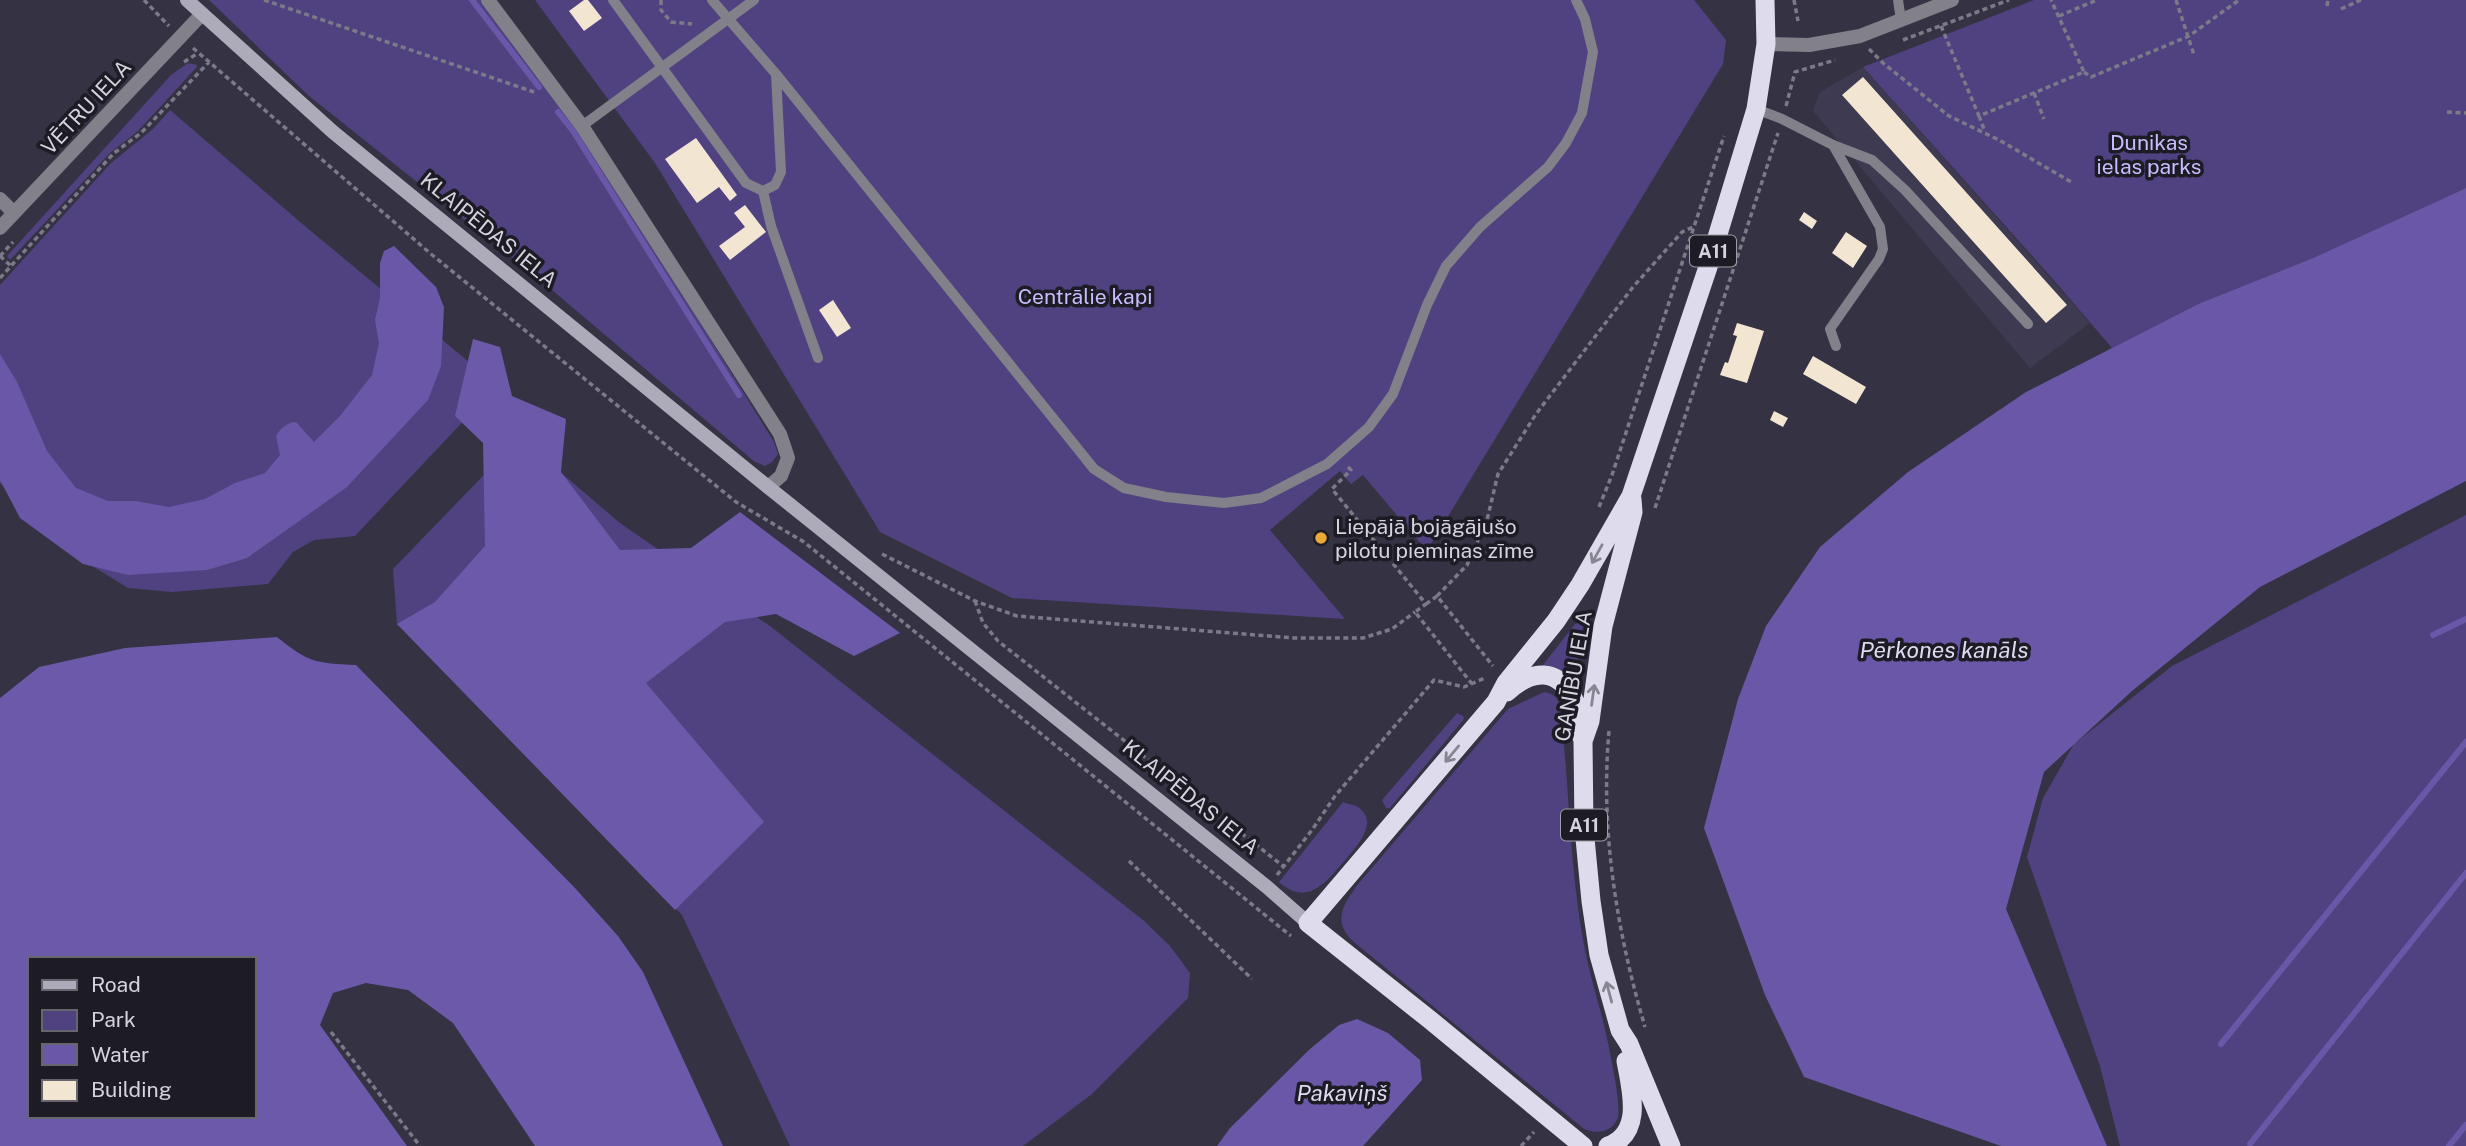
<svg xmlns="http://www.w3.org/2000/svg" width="2466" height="1146" font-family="'Public Sans',sans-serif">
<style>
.built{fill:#3e3a51}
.green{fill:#504280}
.forest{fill:#6c59a9;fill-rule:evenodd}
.water{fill:#6a57a7}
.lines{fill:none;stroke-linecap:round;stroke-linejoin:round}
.stream{stroke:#6a57a7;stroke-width:6}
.building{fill:#f2e5d2}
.path{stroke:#7c7a88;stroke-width:3.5;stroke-dasharray:5 3.5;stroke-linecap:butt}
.service{stroke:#828189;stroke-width:10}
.minor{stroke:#828189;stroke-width:14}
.secondary{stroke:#adabb9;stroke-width:14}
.trunk{stroke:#dedbec;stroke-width:19}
.oneway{stroke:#878592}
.poi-dot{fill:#eba93a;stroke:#1d1b23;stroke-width:2.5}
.labels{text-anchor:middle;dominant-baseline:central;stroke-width:7;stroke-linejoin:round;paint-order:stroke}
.shield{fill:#1d1b23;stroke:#9e9ca6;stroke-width:2}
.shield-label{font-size:19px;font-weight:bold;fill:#d5d3de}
.street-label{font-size:21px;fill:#d5d3de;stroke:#1d1b23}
.park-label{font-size:21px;fill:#c8bcfe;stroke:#1d1b23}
.poi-label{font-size:21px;fill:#d5d3de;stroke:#1d1b23;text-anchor:start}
.water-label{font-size:23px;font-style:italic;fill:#dedaf1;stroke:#1d1b23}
</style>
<rect width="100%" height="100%" fill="#353243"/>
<path class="built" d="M1863,67L2090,323L2030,368L1813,111L1820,92Z"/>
<path class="green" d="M209,0H481L581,130L774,442L778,454L772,462L765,466L755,462L539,279L309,96Z
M535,0H1694L1726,40L1723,64L1427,551L1363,475L1351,484L1340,471L1270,530L1345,619L1012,598L880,532L655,163Z
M2034,0H2466V188L2313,258L2198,304L2112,348L2051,277L1863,67Z
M188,63L197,65L196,68L138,131L110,153L10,260L7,256L171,75Z
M170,110L306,227L481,372L489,394L355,536L314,540L293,552L268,584L172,592L128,588L89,564L0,483V285L111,163L153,129Z
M532,448L620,523L770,626L1143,920L1170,946L1190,973L1188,998L1092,1094L1023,1146H790L682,915L397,624L393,569L505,453Z
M2466,515V1146H2120L2100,1066L2027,857L2043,798L2074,744L2172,666Z
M1581,621L1583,626L1576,675C1567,675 1555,666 1543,665L1575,624Z
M1544,692C1554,694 1558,697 1560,707C1570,788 1569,870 1585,950C1591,982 1602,1012 1608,1043C1611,1058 1621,1104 1618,1117C1613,1133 1595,1135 1583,1128L1355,943C1331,922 1343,904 1359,883L1508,709Z
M1457,713L1463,716L1464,719L1390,808H1386L1382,800Z
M1343,802C1347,804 1355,805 1358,807C1380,822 1356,847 1346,859C1327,881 1308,908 1279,882Z"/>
<path class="forest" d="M473,339L500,347L512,396L566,419L561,472L620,550L691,548L740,512L900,633L854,656L776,614L725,622L646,683L764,822L675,910L397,624L435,602L485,546L483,443L455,416Z
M277,637C309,663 315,663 356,665L575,888L618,936L643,972L723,1146H535L453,1023L408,990L366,983L333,993L320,1025L407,1146H0V698L39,667L125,648ZM30,959H254V1116H30Z"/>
<path class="water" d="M2466,188V481L2260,587L2132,691L2044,772L2006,909L2107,1146H2001L1804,1077L1765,995L1704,828L1738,699L1766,626L1820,547L1908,472L2026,392L2198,304L2313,258Z
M394,246L436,287L444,307L441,366L428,400L347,487L247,558L207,570L128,575L83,564L20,518L0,480V354L17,382L47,451L76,488L108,501H135L169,507L205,499L235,483L265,473L280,455L276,436C281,428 286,423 296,422L314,442L340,416L372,375L379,343L375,320L380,298V263L384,251Z
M1357,1019L1388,1033L1420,1060L1422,1080L1363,1146H1217L1230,1128L1310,1049L1339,1025Z"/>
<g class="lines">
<path class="stream" d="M472,0L539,87
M558,112L573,131L739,395
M2433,635L2466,619
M2221,1044L2466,742
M2250,1144L2466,873
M2449,1146L2466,1125"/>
</g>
<path class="building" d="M584,0H588L602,18L584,31L569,11Z
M1863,77L2067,305L2046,323L1842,95Z
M696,138L737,195L730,201L719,187L697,203L665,159Z
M745,205L766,232L730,260L719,246L745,227L734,213Z
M1804,212L1817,221L1812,229L1799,220Z
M1846,232L1867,246L1853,268L1832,253Z
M833,300L851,328L837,337L819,310Z
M1737,323L1764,331L1747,383L1720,375L1725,362L1728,363L1737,336L1733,335Z
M1813,356L1866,387L1856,404L1803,374Z
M1774,411L1788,418L1783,427L1770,420Z"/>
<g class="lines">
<path class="path" d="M144,0L169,26
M264,0L534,92
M661,0V10L671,22L692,24
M1794,0L1798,21
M2176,0L2194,55
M2327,6L2328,0
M2341,9L2361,0
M2059,16L2097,0
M1941,26L1979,116L2084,72L2051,0
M1903,40L2009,0
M193,48L431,254L736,502L804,542L1291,936
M1869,49L1883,63L1949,116L1999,140L2073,183
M184,62L198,53
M2084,72L2091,77L2189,36L2239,0
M2034,93L2044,119
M1786,106L1795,72L1835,60
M2447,112L2466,113
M1979,116L1985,132
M0,256L13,242
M0,256L11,266
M0,278L114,153L141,133L209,62
M1348,467L1351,470L1332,489L1426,604L1415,612L1472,684
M1599,507L1612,475L1724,136
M1655,508L1778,133
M882,554L975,601L1017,616L1294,638H1363L1392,629L1415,612
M1437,596L1467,565L1487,520L1498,474L1536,414L1633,287L1682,232L1693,227
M975,601L983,623L998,641L1283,866
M1426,604L1437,596L1493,666
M1609,731C1600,831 1617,932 1645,1027
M1129,861L1252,979
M1277,875L1312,830L1335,796L1434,680L1464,687L1485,678
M331,1032L420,1146
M1521,1146L1534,1132"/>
<path class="service" d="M613,0L746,183L763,191L775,185L781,172L776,74
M712,0L776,74L1094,469L1124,488L1166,497L1224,503L1261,498L1327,464L1369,427L1393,394L1427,305L1446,266L1480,227L1548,167L1566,143L1582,113L1593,52L1585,19L1576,0
M1898,0L1901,20
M1756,109L1782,119L1833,145L1872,160L1905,190L2028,324
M582,126L754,0
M1833,145L1880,227L1883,249L1879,259L1830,329L1836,346
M763,191L771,226L818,358"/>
<path class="minor" d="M488,0L582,126L780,434L788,458L781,476L768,487
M1766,44L1809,45L1860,36L1952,0
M0,199L14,213
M0,228L202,14"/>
<path class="secondary" d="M187,0L333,132L768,487L1267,887L1308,923"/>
<path class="trunk" d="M1632,499L1633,512L1603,626L1590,721L1583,741L1584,828L1591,901L1599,955L1620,1030L1629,1044L1671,1146
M1507,692C1532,669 1558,667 1574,700C1580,711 1580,726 1582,738
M1583,1146L1429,1019L1308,923L1496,702L1506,683L1556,621L1580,585L1631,496L1708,267L1756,109L1766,44L1765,0
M1608,1146C1644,1133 1631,1089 1626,1061"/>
</g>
<defs><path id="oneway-shaft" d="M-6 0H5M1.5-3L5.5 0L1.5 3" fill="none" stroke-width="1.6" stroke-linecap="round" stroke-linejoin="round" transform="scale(1.75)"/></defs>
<g class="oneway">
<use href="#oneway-shaft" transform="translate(1597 554) rotate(119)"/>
<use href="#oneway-shaft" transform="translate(1593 695) rotate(-82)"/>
<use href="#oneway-shaft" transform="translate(1452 754) rotate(130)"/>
<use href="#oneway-shaft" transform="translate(1609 992) rotate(-105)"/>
</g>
<circle class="poi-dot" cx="1321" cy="538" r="7"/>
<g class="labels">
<g class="shield">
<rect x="1690" y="235.5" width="46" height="31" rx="5"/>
<rect x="1561" y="809.5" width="46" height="31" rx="5"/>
</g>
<g class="shield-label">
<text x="1713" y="251">A11</text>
<text x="1584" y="825">A11</text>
</g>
<g class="street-label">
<text transform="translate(86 107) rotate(-47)">VĒTRU IELA</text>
<text transform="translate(489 230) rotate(39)">KLAIPĒDAS IELA</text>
<text transform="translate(1573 676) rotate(-80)">GANĪBU IELA</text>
<text transform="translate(1191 797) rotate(39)">KLAIPĒDAS IELA</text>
</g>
<g class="park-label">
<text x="2149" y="142">Dunikas<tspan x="2149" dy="24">ielas parks</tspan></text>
<text x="1085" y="296">Centrālie kapi</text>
</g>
<g class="poi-label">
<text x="1335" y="526">Liepājā bojāgājušo<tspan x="1335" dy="24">pilotu piemiņas zīme</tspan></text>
</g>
<g class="water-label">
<text x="1944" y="649">Pērkones kanāls</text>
<text x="1342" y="1092">Pakaviņš</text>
</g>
</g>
<rect x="28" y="957" width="228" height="161" fill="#1d1b23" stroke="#67656e" stroke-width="2"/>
<rect x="42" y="980" width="35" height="10" fill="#adabb9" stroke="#67656e" stroke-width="2"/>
<text x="91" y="992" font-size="21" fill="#d5d3de">Road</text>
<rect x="42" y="1010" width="35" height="21" fill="#504280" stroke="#67656e" stroke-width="2"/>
<text x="91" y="1027" font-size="21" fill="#d5d3de">Park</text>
<rect x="42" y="1044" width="35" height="21" fill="#6a57a7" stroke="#67656e" stroke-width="2"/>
<text x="91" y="1062" font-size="21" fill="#d5d3de">Water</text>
<rect x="42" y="1080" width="35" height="21" fill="#f2e5d2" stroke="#67656e" stroke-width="2"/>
<text x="91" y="1097" font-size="21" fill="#d5d3de">Building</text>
</svg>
